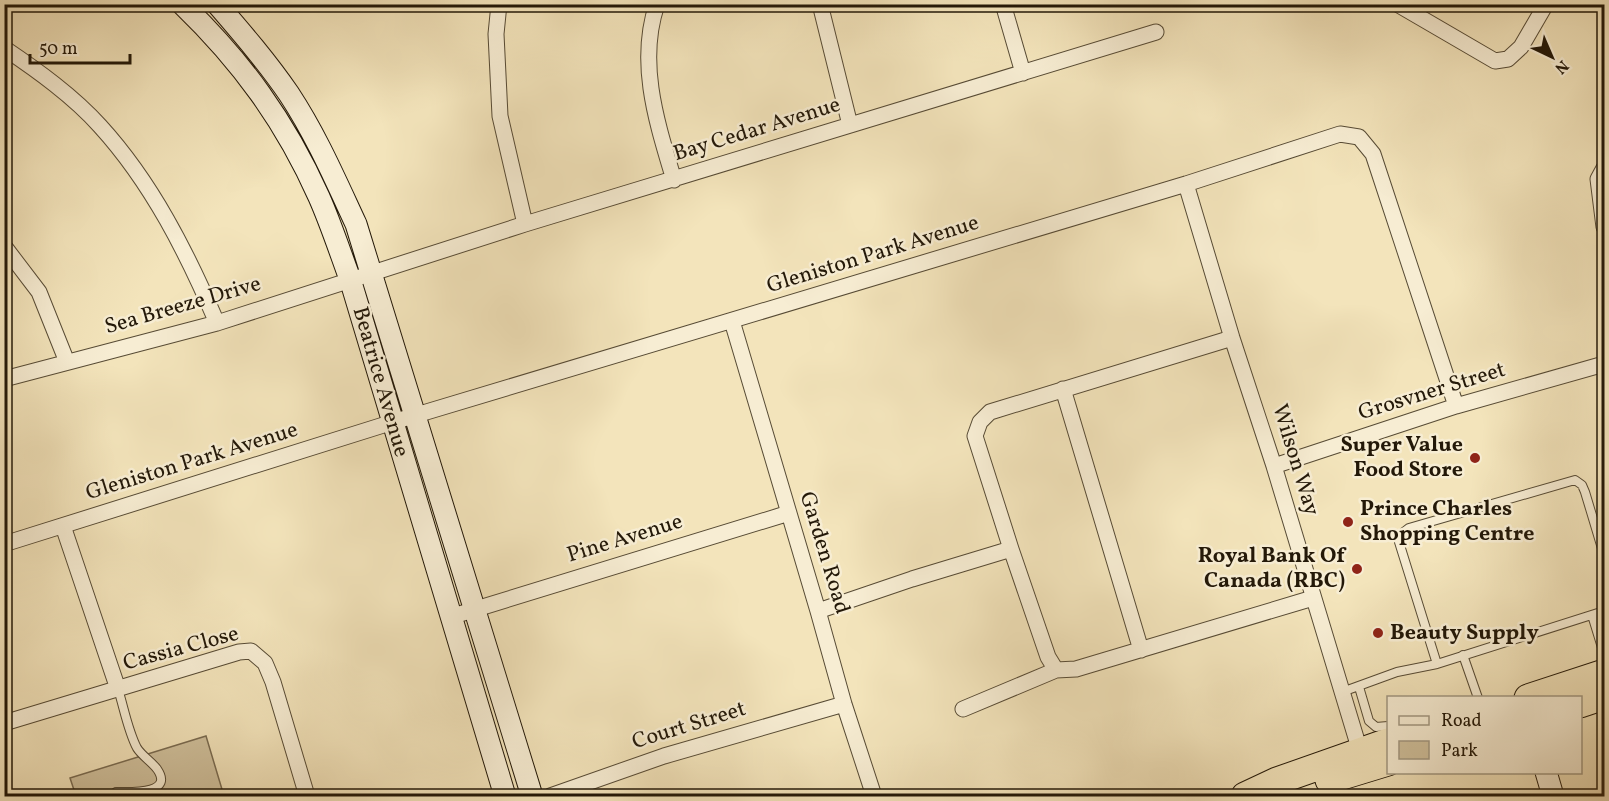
<svg xmlns="http://www.w3.org/2000/svg" width="1609" height="801" font-family="Vollkorn,serif">
<style>
.green{fill:#d0c19d;stroke:#7a6c52;stroke-width:1.5}
.lines{fill:none;stroke-linecap:round;stroke-linejoin:round}
.lane-casing{stroke:#574b35;stroke-width:10}
.street-casing{stroke:#574b35;stroke-width:17}
.secondary-casing{stroke:#231808;stroke-width:23}
.highway-casing{stroke:#231808;stroke-width:29}
.lane{stroke:#f7edd3;stroke-width:8}
.street{stroke:#f7edd3;stroke-width:15}
.secondary{stroke:#f7edd3;stroke-width:21}
.highway{stroke:#f3e4bb;stroke-width:27}
.poi-dot{fill:#8f2418;stroke:#f7edd3;stroke-width:2}
.labels{text-anchor:middle;dominant-baseline:central;stroke-width:5;stroke-linejoin:round;paint-order:stroke}
.street-label{font-size:22px;fill:#231808;stroke:#f7edd3}
.poi-label{font-size:22px;font-weight:bold;fill:#231808;stroke:#f7edd3;text-anchor:end}
</style>
<rect width="100%" height="100%" fill="#f3e4bb"/>
<filter id="stains"><feTurbulence type="fractalNoise" baseFrequency=".00333" numOctaves="4"/><feColorMatrix values="0 0 0 0 .2 0 0 0 0 .09 0 0 0 0 .02 0 0 0 .5 -.17"/></filter>
<radialGradient id="worn" r=".72"><stop offset=".6" stop-color="#630" stop-opacity="0"/><stop offset="1" stop-color="#630" stop-opacity=".3"/></radialGradient>
<path class="green" d="M206,736L224,796H76L70,778Z"/>
<g class="lines">
<g class="lane-casing">
<path id="lane" d="M1592,615L1604,654
M1463,655L1478,698
M1437,664L1399,542L1400,535L1409,528L1575,480L1582,485L1585,492L1604,555
M1359,687L1369,721L1376,727L1388,726
M1342,692L1397,672L1437,664L1604,611
M116,792C129,792 175,795 157,769C151,761 142,756 137,748C128,731 124,708 118,689"/>
</g>
<g class="street-casing">
<path id="street" d="M499,4L496,34L500,116L525,224
M657,4C637,63 657,123 674,180
M820,4L850,125
M1003,4L1023,73
M1397,4L1495,61L1508,59L1521,47L1546,4
M4,48C38,71 73,96 100,126C152,183 187,253 217,323
M1604,168L1598,179L1604,227
M1186,184L1232,338L1274,466L1360,751
M4,246L39,292L67,362
M732,321L818,611L844,704L874,796
M1232,338L990,412L980,422L975,436L1011,549L1048,657L1056,670L1076,669L1313,598
M4,379L217,323L525,224L1156,32
M1063,389L1141,650
M1274,466L1456,406L1604,364
M63,526L118,689
M4,544L393,422L1186,184L1340,134L1359,137L1373,154L1456,406
M818,611L912,579L1011,549
M450,617L789,513
M963,709L1056,670
M4,723L239,652L251,651L265,663L273,682L307,796
M550,796L664,756L844,704"/>
</g>
<g class="secondary-casing">
<path id="secondary" d="M182,4C242,62 285,121 319,197C331,224 340,252 350,279L505,796
M217,4C242,33 267,62 289,94C316,135 335,179 356,224L532,796
M1546,772L1553,796"/>
</g>
<g class="highway-casing">
<path id="highway" d="M1528,698L1604,673
M1580,704L1604,696
M1329,780L1388,762
M1245,796L1277,781L1388,742"/>
</g>
<use href="#lane" class="lane"/>
<use href="#street" class="street"/>
<use href="#secondary" class="secondary"/>
<use href="#highway" class="highway"/>
</g>
<g class="poi-dot">
<circle cx="1475" cy="458" r="6"/>
<circle cx="1348" cy="522" r="6"/>
<circle cx="1357" cy="569" r="6"/>
<circle cx="1378" cy="633" r="6"/>
</g>
<g class="labels">
<g class="street-label">
<text transform="translate(757 130) rotate(-17)">Bay Cedar Avenue</text>
<text transform="translate(873 255) rotate(-17)">Gleniston Park Avenue</text>
<text transform="translate(183 306) rotate(-16)">Sea Breeze Drive</text>
<text transform="translate(380 382) rotate(74)">Beatrice Avenue</text>
<text transform="translate(1432 392) rotate(-17)">Grosvner Street</text>
<text transform="translate(1295 460) rotate(73)">Wilson Way</text>
<text transform="translate(192 462) rotate(-17)">Gleniston Park Avenue</text>
<text transform="translate(625 539) rotate(-17)">Pine Avenue</text>
<text transform="translate(824 553) rotate(73)">Garden Road</text>
<text transform="translate(181 649) rotate(-15)">Cassia Close</text>
<text transform="translate(689 726) rotate(-17)">Court Street</text>
</g>
<g class="poi-label">
<text x="1463" y="445">Super Value<tspan x="1463" dy="25">Food Store</tspan></text>
<text x="1360" y="509" text-anchor="start">Prince Charles<tspan x="1360" dy="25">Shopping Centre</tspan></text>
<text x="1345" y="556">Royal Bank Of<tspan x="1345" dy="25">Canada (RBC)</tspan></text>
<text x="1390" y="633" text-anchor="start">Beauty Supply</text>
</g>
</g>
<rect width="1609" height="801" fill="none" stroke="#f3e4bb" stroke-width="24"/>
<rect x="6" y="6" width="1597" height="789" fill="none" stroke="#231808" stroke-width="3"/>
<rect x="12" y="12" width="1585" height="777" fill="none" stroke="#231808" stroke-width="1.5"/>
<rect x="1387" y="696" width="195" height="78" fill="#f7edd3" stroke="#a29882" stroke-width="1.5"/>
<rect x="1399" y="716" width="30" height="9" fill="#f7edd3" stroke="#a29882" stroke-width="1.5"/>
<text x="1441" y="726" font-size="18" fill="#231808">Road</text>
<rect x="1399" y="741" width="30" height="18" fill="#d0c19d" stroke="#a29882" stroke-width="1.5"/>
<text x="1441" y="756" font-size="18" fill="#231808">Park</text>
<g transform="translate(1552 57) rotate(136)" stroke="#f7edd3" stroke-width="4.5" paint-order="stroke">
<path d="M0-4.5L10 22L0 15L-10 22Z" fill="#231808"/>
<text y="-9" font-size="16" font-weight="bold" text-anchor="middle" fill="#231808">N</text>
</g>
<path d="M30 54v9h100v-9" fill="none" stroke="#231808" stroke-width="3"/>
<text x="39" y="54" font-size="18" fill="#231808" stroke="#f7edd3" stroke-width="4.5" paint-order="stroke">50 m</text>
<rect width="100%" height="100%" filter="url(#stains)"/>
<rect width="100%" height="100%" fill="url(#worn)"/>
</svg>
